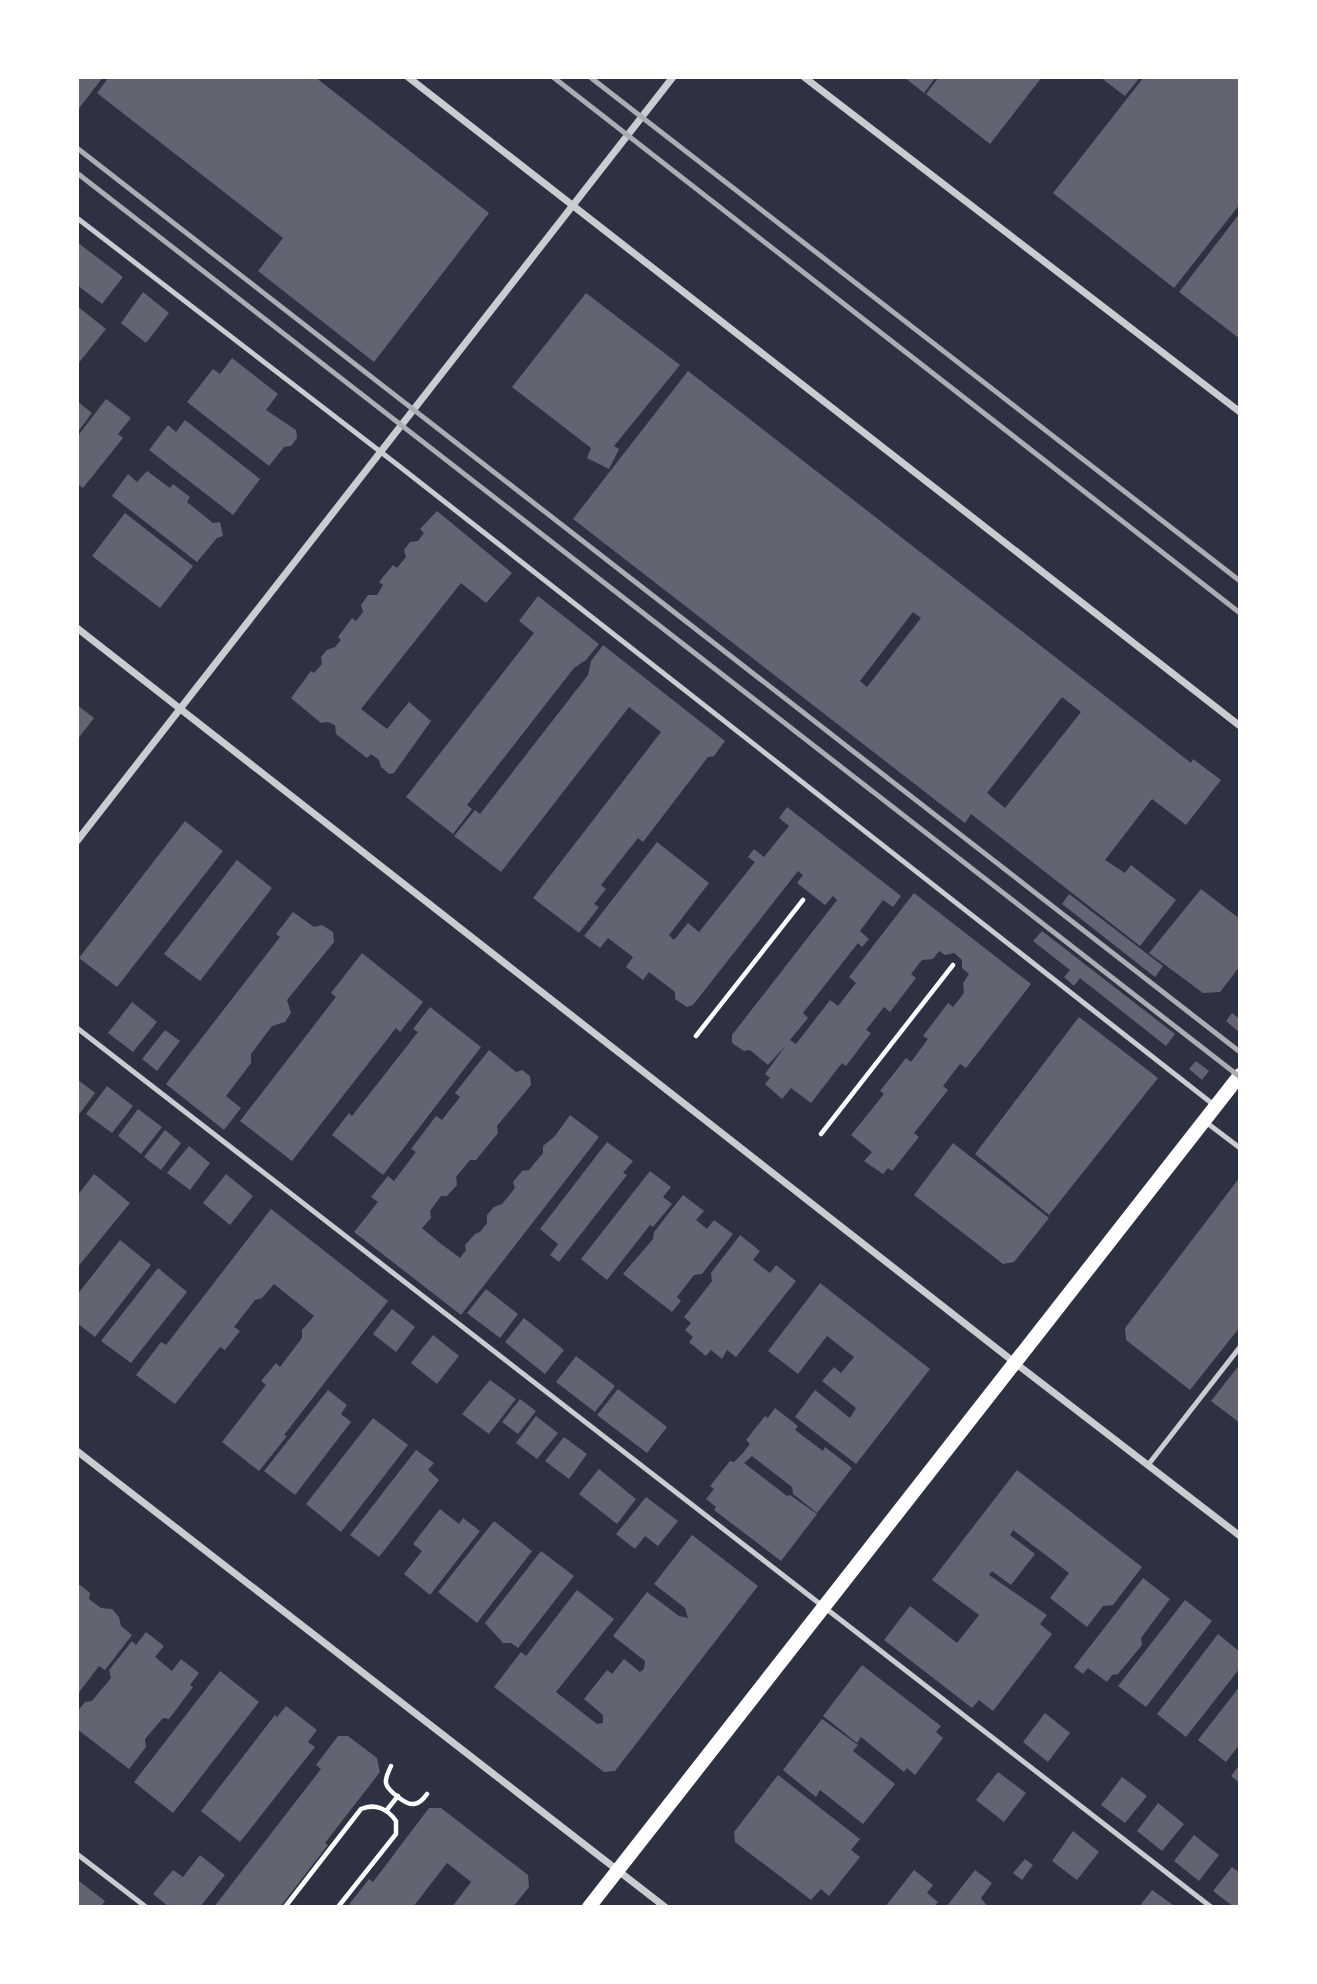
<svg xmlns="http://www.w3.org/2000/svg" width="1317" height="1984" font-family="'Golos Text',sans-serif">
<style>
.building{fill:#626471;fill-rule:evenodd}
.lines{fill:none;stroke-linecap:round;stroke-linejoin:round}
.path{stroke:#fff;stroke-width:4.5}
.service{stroke:#caccd0;stroke-width:5}
.minor{stroke:#caccd0;stroke-width:7}
.secondary{stroke:#fff;stroke-width:14}
.rail{stroke:#abadb3;stroke-width:5}
</style>
<rect width="100%" height="100%" fill="#2d3142"/>
<path class="building" d="M77,77H103L77,111Z
M109,77H315L489,213L374,362L258,271L283,238L97,93Z
M904,77H936L924,93Z
M939,77H1042L990,144L926,94Z
M1100,77H1140L1125,96Z
M1144,77H1240V204L1174,288L1053,193Z
M1240,213V339L1179,292Z
M77,242L123,277L102,304L77,285Z
M143,292L169,313L146,343L121,323Z
M586,293L680,365L614,446L619,449L609,469L587,458L591,448L512,387Z
M77,306L106,329L77,365Z
M232,358L278,394L266,410L296,430L297,438L291,446L284,447L269,466L187,402L213,369L220,374Z
M688,371L1191,763L1193,759L1221,780L1186,825L1152,799L1105,860L1125,873L1131,865L1176,900L1140,946L971,814L965,823L573,519ZM913,612L921,618L867,687L860,681ZM1062,697L1081,712L1005,808L987,793Z
M106,399L131,418L118,434L123,438L83,488L77,484V437Z
M77,401L92,413L77,433Z
M185,420L260,479L233,515L149,450L168,425L176,432Z
M147,471L170,488L173,484L190,497L187,502L213,523L220,522L223,536L217,538L197,562L112,496L128,474L137,482Z
M437,511L512,573L486,603L461,583L361,709L387,729L409,702L431,721L394,773L389,774L381,767L379,760L371,754L367,758L336,734L335,725L328,722L321,723L291,698L311,671L314,673L322,664L321,657L327,650L335,647L341,640L338,637L352,618L356,621L363,612L361,605L368,595H377L383,585L379,582L393,565L397,568L406,557L404,550L410,542L418,541L424,533L420,529Z
M125,513L193,566L160,608L92,556Z
M538,596L599,644L586,660L574,668L467,805L472,809L453,834L406,797L534,633L519,621Z
M603,645L725,741L714,756L708,757L643,842L638,838L601,885L606,889L594,904L599,907L579,933L533,898L661,732L629,707L501,872L454,836L475,810L480,814L588,675L591,661Z
M77,705L94,718L77,740Z
M787,807L901,896L893,907L883,900L860,931L869,939L862,947L858,943L803,1013L808,1018L790,1040L796,1044L830,1000L838,1006L856,983L849,977L914,893L1031,984L966,1068L960,1064L943,1086L948,1090L914,1133L919,1137L892,1171L888,1168L883,1174L864,1161L872,1152L851,1135L884,1094L880,1091L906,1058L911,1062L928,1039L923,1036L948,1003L953,1007L964,993L963,983L969,974L962,968V960L954,953L945,955L939,951L933,959L922,960L911,974L916,978L890,1012L884,1007L866,1030L871,1033L846,1066L842,1063L811,1103L791,1088L782,1099L765,1084L770,1078L765,1074L786,1045L768,1065L750,1050L744,1051L732,1043V1035L837,900L833,896L825,905L797,883L803,875L798,871L693,1005L687,1007L675,999V992L649,972L643,980L626,967L633,957L608,938L600,948L584,936L657,842L709,883L669,935L674,940L688,923L699,932L755,862L748,857L754,849L764,857L789,826L779,818Z
M185,821L223,851L117,987L79,958Z
M237,860L272,888L200,981L164,954Z
M1201,889L1240,919V966L1220,992L1203,993L1149,953Z
M1069,894L1163,966L1155,977L1062,904Z
M293,912L314,927L322,925L333,932L334,942L287,1000L291,1013L285,1022L272,1026L251,1054V1063L226,1096L241,1108L224,1130L166,1084L280,937L276,934Z
M1042,931L1175,1034L1166,1046L1080,978L1074,986L1064,977L1070,970L1033,941Z
M362,953L423,1002L400,1032L396,1028L292,1161L240,1121L336,997L331,993Z
M132,1002L157,1022L133,1052L108,1033Z
M430,1007L481,1047L383,1175L332,1135L349,1113L352,1116L418,1032L413,1029Z
M1232,1013L1240,1019V1033L1226,1021Z
M1079,1017L1158,1078L1049,1215L975,1154Z
M165,1030L180,1041L157,1071L142,1059Z
M489,1050L516,1072L522,1070L530,1076L531,1085L497,1126L498,1133L476,1160H470L456,1177L457,1185L447,1196H441L430,1211L431,1218L422,1228L440,1243L460,1258L466,1250L465,1245L475,1234L480,1232L487,1223V1215L494,1207L502,1204L515,1188L513,1182L522,1171L529,1170L543,1153V1146L555,1136L570,1115L599,1137L461,1315L354,1232L378,1202L371,1197L388,1176L394,1181L416,1152L411,1149L436,1116L442,1120L460,1097L455,1093Z
M1196,1061L1209,1071L1202,1080L1189,1069Z
M77,1079L95,1093L77,1117Z
M107,1086L133,1106L112,1133L86,1114Z
M138,1109L162,1127L141,1154L118,1136Z
M165,1130L181,1143L161,1170L144,1157Z
M607,1142L633,1161L623,1173L627,1175L559,1262L550,1255L558,1244L540,1229Z
M953,1143L1049,1218L1014,1262L1003,1264L914,1195Z
M189,1146L210,1163L190,1190L167,1173Z
M650,1171L671,1187L663,1197L672,1204L653,1227L650,1225L607,1280L581,1259Z
M94,1174L130,1203L77,1268V1196Z
M226,1174L253,1196L230,1225L203,1203Z
M1240,1177V1327L1190,1390L1126,1340L1125,1328Z
M683,1195L704,1211L696,1220L707,1229L714,1220L733,1234L702,1274L694,1275L677,1297L681,1301L672,1312L623,1274L653,1239L654,1232Z
M271,1209L388,1301L284,1435L287,1436L259,1471L222,1442L266,1385L261,1381L276,1363L280,1367L302,1338V1330L314,1316L274,1284L262,1298L255,1300L234,1327L240,1331L225,1350L220,1347L175,1404L136,1375L161,1342L166,1345Z
M740,1235L760,1251L753,1260L770,1273L776,1265L796,1281L736,1357L727,1350L722,1359L711,1350L706,1356L689,1342L693,1337L685,1330L691,1323L684,1317L712,1281L711,1273Z
M120,1240L151,1265L95,1337L77,1323V1295Z
M158,1268L187,1292L131,1363L101,1341Z
M820,1283L930,1369L856,1464L795,1417L815,1390L850,1418L856,1408L822,1381L834,1367L841,1373L854,1357L827,1336L798,1374L768,1351Z
M486,1289L518,1314L500,1338L467,1313Z
M392,1309L415,1327L396,1352L373,1334Z
M524,1318L564,1350L545,1374L505,1342Z
M433,1335L459,1356L437,1384L411,1363Z
M576,1356L615,1386L595,1412L556,1382Z
M1240,1364V1423L1211,1401Z
M490,1380L516,1399L489,1434L462,1414Z
M618,1389L667,1427L647,1453L597,1415Z
M328,1390L347,1405L341,1414L351,1422L295,1495L264,1471Z
M520,1399L536,1411L518,1434L502,1422Z
M775,1408L798,1426L795,1430L823,1451L825,1447L852,1468L817,1513L793,1494L792,1487L752,1456L744,1463L787,1496L790,1495L817,1514L781,1561L714,1510L716,1507L706,1499L714,1489L710,1486L730,1461L734,1462L742,1454L750,1444L746,1440L765,1416L768,1418Z
M536,1416L558,1433L537,1459L516,1443Z
M373,1418L408,1445L341,1532L306,1504Z
M564,1437L587,1454L569,1479L545,1461Z
M416,1450L434,1463L428,1470L439,1480L379,1557L350,1535Z
M599,1469L636,1499L617,1524L579,1494Z
M1017,1470L1142,1567L1113,1605L1103,1606L1087,1627L1050,1598L1069,1573L1013,1530L1010,1535L1035,1554L1011,1585L992,1571L989,1575L1047,1615L1040,1624L1052,1634L993,1711L979,1700L972,1708L884,1640L910,1606L957,1643L979,1615L932,1580Z
M646,1497L678,1521L658,1546L645,1536L635,1549L616,1534Z
M440,1509L459,1524L463,1518L480,1531L430,1595L404,1574L422,1551L413,1544Z
M494,1521L532,1551L477,1623L438,1592Z
M692,1535L758,1586L615,1771L604,1772L494,1687L521,1652L526,1656L577,1590L614,1619L556,1692L597,1724L603,1723V1715L584,1699L607,1670L612,1674L624,1659L640,1672L644,1669L645,1661L613,1636L647,1592L679,1616L688,1618L685,1608L654,1584Z
M541,1551L574,1576L518,1648L511,1643H503L485,1623Z
M1143,1578L1170,1599L1141,1638L1142,1645L1118,1674L1112,1675L1107,1682L1088,1668L1083,1674L1074,1667Z
M77,1585H80L90,1593L89,1599L101,1608L112,1609L119,1617L121,1626L132,1635L105,1670L99,1666L77,1695Z
M1185,1600L1212,1621L1146,1707L1118,1686Z
M146,1632L164,1646L155,1657L172,1671L181,1659L199,1673L190,1685L193,1687L169,1719L163,1718L145,1739L146,1747L129,1769L77,1729V1712L85,1702L92,1701L111,1678L109,1670L132,1641L136,1645Z
M1218,1634L1240,1652V1668L1186,1737L1157,1714Z
M862,1665L941,1726L936,1732L943,1738L915,1775L907,1768L904,1772L861,1737L857,1743L823,1716Z
M220,1671L259,1702L173,1813L134,1782Z
M1240,1686V1744L1226,1762L1198,1740Z
M286,1706L317,1730L308,1742L315,1747L240,1842L201,1811L275,1715L277,1717Z
M1045,1713L1070,1733L1048,1762L1023,1742Z
M822,1719L858,1745L853,1751L895,1784L863,1824L820,1790L816,1797L783,1770Z
M338,1736H348L377,1758L380,1772L325,1843L328,1845L280,1907H214L321,1769L316,1765Z
M1240,1764V1783L1231,1776Z
M998,1772L1026,1793L1004,1822L976,1800Z
M778,1775L860,1839L851,1850L860,1857L829,1896L821,1889L811,1900L735,1842L734,1832Z
M1122,1777L1147,1796L1125,1823L1101,1805Z
M1158,1803L1184,1824L1162,1851L1137,1831Z
M429,1808H441L528,1875L529,1887L513,1907H452L471,1882L447,1863L413,1907H347L369,1879L373,1882Z
M1073,1831L1099,1852L1077,1880L1052,1861Z
M1194,1835L1219,1855L1199,1881L1174,1861Z
M200,1855L225,1875L200,1907H169L153,1894L173,1870L183,1877Z
M1025,1859L1033,1865L1022,1880L1013,1873Z
M1232,1867L1240,1873V1907H1234L1213,1891Z
M914,1870L933,1885L927,1893L938,1902L934,1907H885Z
M975,1870L992,1883L981,1898L988,1907H946Z
M79,1881L105,1901L100,1907H77V1884Z
M1152,1890L1176,1907H1139Z"/>
<g class="lines">
<path class="path" d="M696,1036L803,900
M821,1134L953,965
M391,1766C389,1771 385,1777 386,1783C387,1790 406,1805 413,1804C420,1804 424,1798 427,1794
M386,1811L398,1796
M285,1907L361,1809C375,1803 388,1809 396,1821V1834L338,1907"/>
<path class="service" d="M77,218L399,466L1214,1105
M77,1028L1211,1907
M1207,1123L1240,1148
M1148,1465L1240,1347
M77,1854L146,1907"/>
<path class="minor" d="M408,77L1240,726
M804,77L1240,412
M77,628L1014,1362L1240,1536
M77,841L673,77
M77,1451L665,1907"/>
<path class="secondary" d="M589,1907L1240,1075"/>
<path class="rail" d="M553,77L1240,613
M590,77L1240,581
M77,148L1240,1052
M77,173L1240,1077"/>
</g>
<rect width="1317" height="1984" fill="none" stroke="#ffffff" stroke-width="158"/>
</svg>
